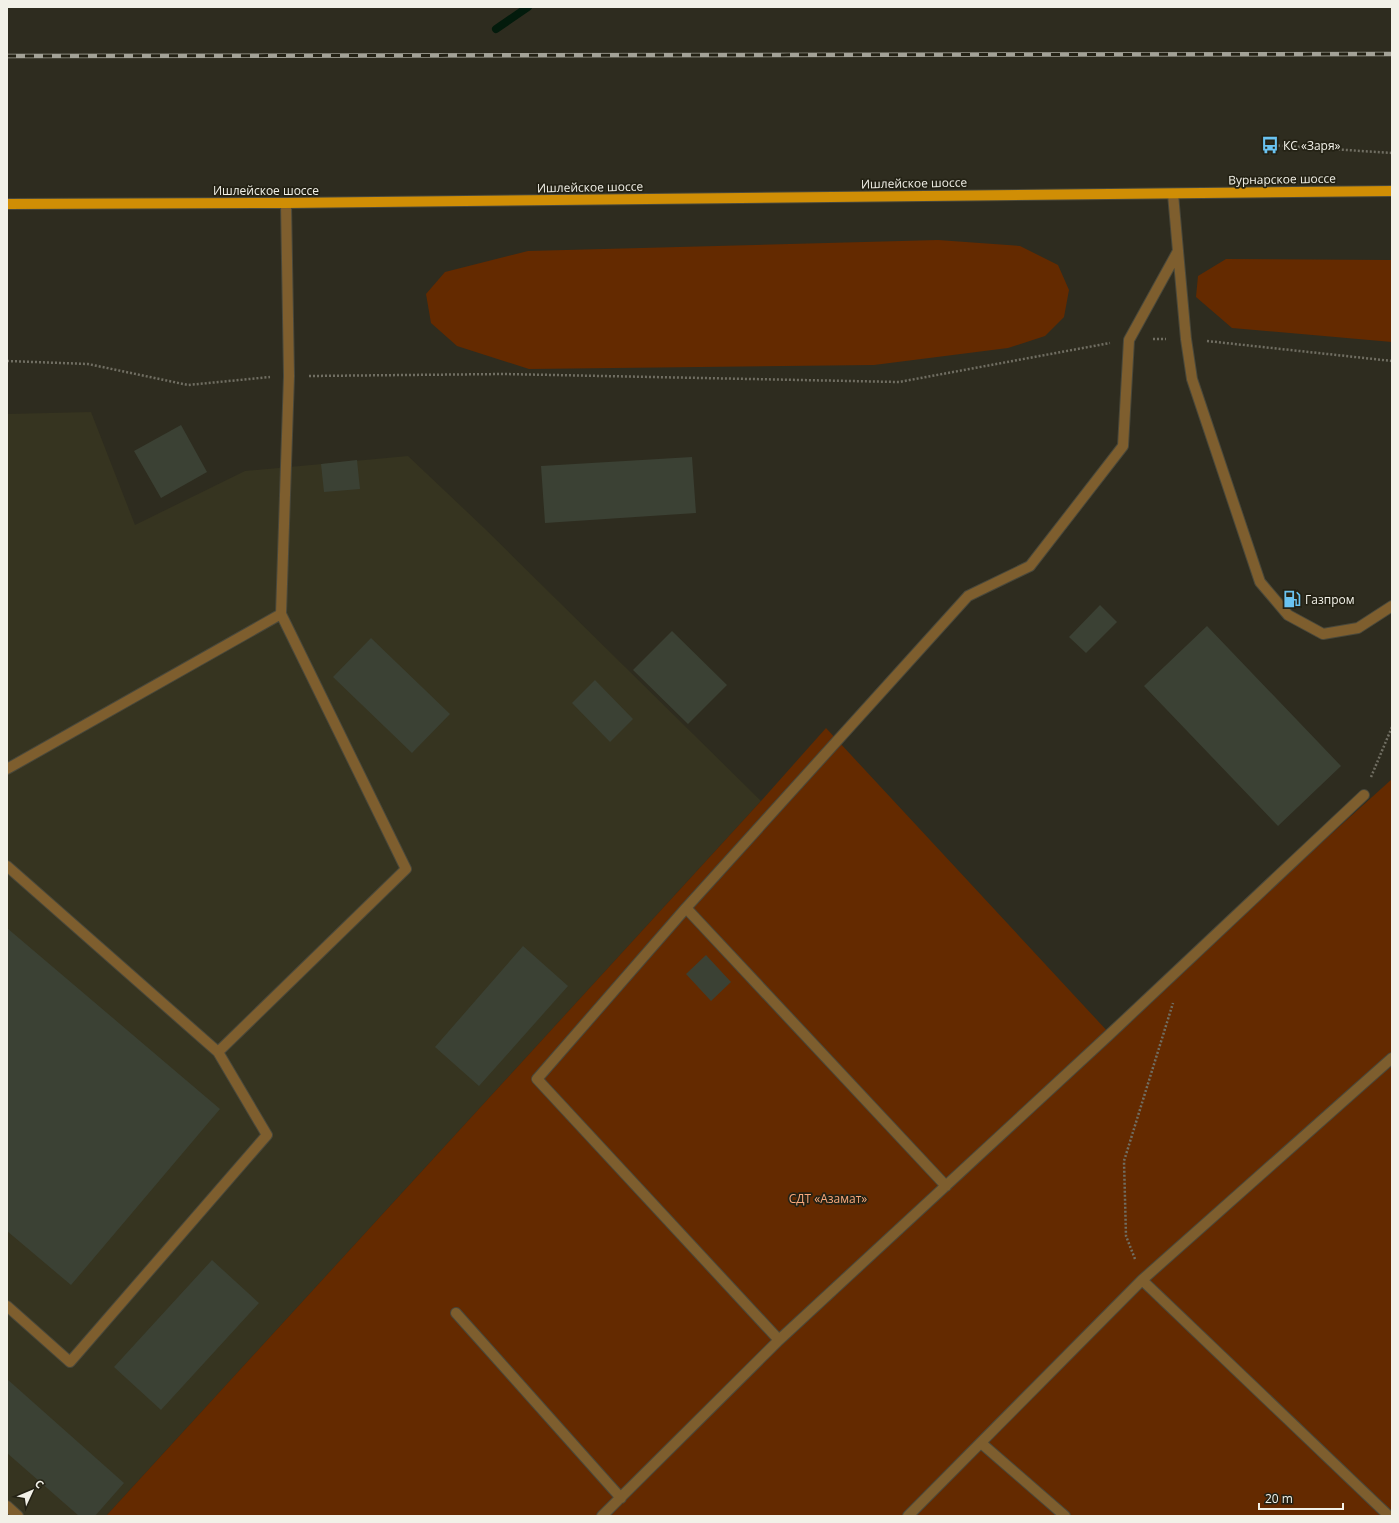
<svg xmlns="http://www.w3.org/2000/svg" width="1399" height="1523" font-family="'Open Sans',sans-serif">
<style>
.built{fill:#363420}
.green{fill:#642a00}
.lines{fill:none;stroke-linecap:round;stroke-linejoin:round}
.stream{stroke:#031b0c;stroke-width:8}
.building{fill:#3b4134}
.service-casing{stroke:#49483b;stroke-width:12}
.primary-casing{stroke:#49483b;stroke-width:12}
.path{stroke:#706e62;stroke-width:2.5;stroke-dasharray:2 2;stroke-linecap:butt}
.service{stroke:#7e5e2e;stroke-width:10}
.primary{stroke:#d08e05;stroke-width:10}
.rail-casing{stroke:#a3a297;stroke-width:4.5}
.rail{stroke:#242215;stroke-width:3;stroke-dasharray:9;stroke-linecap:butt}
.labels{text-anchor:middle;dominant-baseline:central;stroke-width:3.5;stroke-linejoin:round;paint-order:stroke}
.poi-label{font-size:12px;fill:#f2f1e8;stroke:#242215;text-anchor:start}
.street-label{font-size:12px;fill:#f2f1e8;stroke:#242215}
.park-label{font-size:12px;fill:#fbaa7d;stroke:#242215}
</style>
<rect width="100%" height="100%" fill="#2e2c1f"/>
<path class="built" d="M91,412L135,525L245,471L408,456L483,527L761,801L106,1516H7V414Z"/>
<path class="green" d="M938,240L1020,246L1058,265L1069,290L1064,317L1045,336L1008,348L874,365L529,369L457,346L431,323L426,294L445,272L528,251Z
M1226,259L1392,260V342L1232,328L1196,297L1198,276Z
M826,728L1110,1034L1392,779V1516H106L761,801Z"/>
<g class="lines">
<path class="stream" d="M496,29L528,7"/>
</g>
<path class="building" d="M181,425L207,472L161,498L134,451Z
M692,457L696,513L545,523L541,466Z
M357,460L360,489L324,492L321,464Z
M1100,605L1117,622L1086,653L1069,637Z
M1207,626L1341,766L1278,826L1144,686Z
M672,631L727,685L688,724L633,670Z
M371,638L450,714L412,753L333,677Z
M595,680L633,719L610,742L572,703Z
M7,928L220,1109L71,1285L7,1231Z
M523,946L568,986L479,1086L435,1047Z
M706,955L731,982L711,1001L686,974Z
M212,1260L259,1303L161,1410L114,1367Z
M7,1379L124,1483L95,1516H79L7,1453Z"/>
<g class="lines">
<g class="service-casing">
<path id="service" d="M1178,251L1186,339L1192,379L1260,582L1288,615L1323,634L1358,628L1392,606
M7,769L281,614L289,376L286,203
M7,866L218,1052L406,869L281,614
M686,908L968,596L1030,566L1123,446L1129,340L1178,251L1173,194
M1142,1280L1389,1516
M7,1306L70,1362L267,1135L218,1052
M456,1313L621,1498
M779,1340L537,1079L686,908L946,1186
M981,1443L1065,1516
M7,1506L18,1516
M602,1516L779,1340L1110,1034L1364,795
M908,1516L1142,1280L1392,1058"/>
</g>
<g class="primary-casing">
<path id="primary" d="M7,204L286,203L1392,191"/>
</g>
<path class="path" d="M1270,145L1392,153
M1153,339H1166
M1207,341L1392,361
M7,361L88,364L188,385L270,377
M309,376L504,374L899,382L1110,343
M1371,777L1392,727
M1135,1259L1126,1236L1124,1161L1173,1003"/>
<use href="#service" class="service"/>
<use href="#primary" class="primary"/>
<g class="rail-casing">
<path id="rail" d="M7,56L1392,54"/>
</g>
<use href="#rail" class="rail"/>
</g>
<defs>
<g id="bus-bare" transform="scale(1.38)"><path d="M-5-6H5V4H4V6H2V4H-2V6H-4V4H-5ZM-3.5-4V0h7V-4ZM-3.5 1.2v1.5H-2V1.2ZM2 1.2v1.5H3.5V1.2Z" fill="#6ac3f1" stroke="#242215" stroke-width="2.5" paint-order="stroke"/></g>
<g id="fuel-bare" transform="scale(1.38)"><path d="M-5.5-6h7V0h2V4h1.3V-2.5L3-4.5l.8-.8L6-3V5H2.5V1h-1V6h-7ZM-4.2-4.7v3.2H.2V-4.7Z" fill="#6ac3f1" stroke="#242215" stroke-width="2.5" paint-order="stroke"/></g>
</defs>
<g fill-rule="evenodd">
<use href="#bus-bare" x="1270" y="145"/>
<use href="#fuel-bare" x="1292" y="599"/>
</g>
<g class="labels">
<g class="poi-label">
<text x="1283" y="145">КС «Заря»</text>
<text x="1305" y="599">Газпром</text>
</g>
<g class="street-label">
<text transform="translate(1282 179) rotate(-1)">Вурнарское шоссе</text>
<text transform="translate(914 183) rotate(-1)">Ишлейское шоссе</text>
<text transform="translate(590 187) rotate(-1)">Ишлейское шоссе</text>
<text x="266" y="190">Ишлейское шоссе</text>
</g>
<g class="park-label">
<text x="828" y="1198">СДТ «Азамат»</text>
</g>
</g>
<rect width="1399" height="1523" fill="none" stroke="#f2f1e8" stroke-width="16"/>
<g transform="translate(32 1491) rotate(46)" stroke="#242215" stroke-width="3" paint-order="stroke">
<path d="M0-3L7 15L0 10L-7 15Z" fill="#f2f1e8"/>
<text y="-6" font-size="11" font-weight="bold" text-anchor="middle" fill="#f2f1e8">С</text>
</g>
<path d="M1259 1503v6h84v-6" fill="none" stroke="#f2f1e8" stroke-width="2"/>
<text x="1265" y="1503" font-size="12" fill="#f2f1e8" stroke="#242215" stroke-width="3" paint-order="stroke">20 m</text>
</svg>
